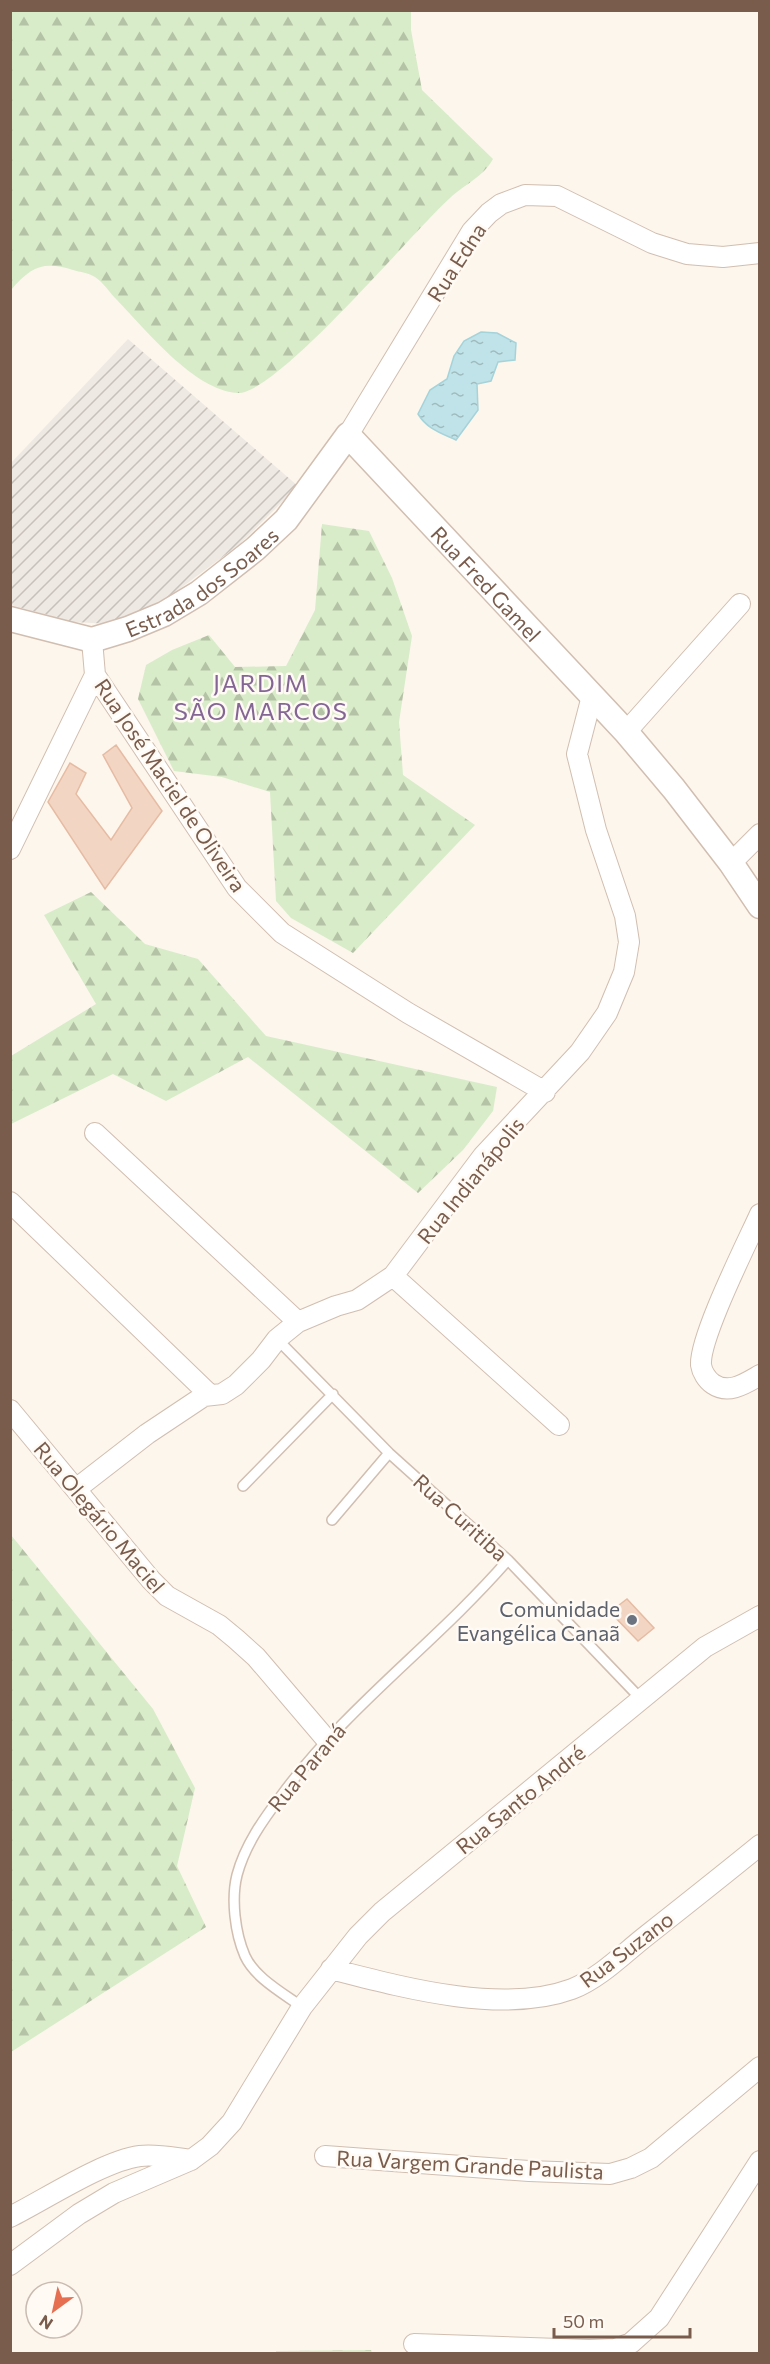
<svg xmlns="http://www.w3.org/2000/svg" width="770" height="2364" font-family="Commissioner,sans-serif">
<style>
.industrial{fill:url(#industrial-furrows)}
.forest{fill:url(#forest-firs)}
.water{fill:url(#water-ripples);stroke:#a5d3da;stroke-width:1.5}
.building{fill:#f3d5c3;stroke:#e6bba3;stroke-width:1.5}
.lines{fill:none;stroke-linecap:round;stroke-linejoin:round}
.service-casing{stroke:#d1beb0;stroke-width:12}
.minor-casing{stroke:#d1beb0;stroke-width:22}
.tertiary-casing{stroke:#d1beb0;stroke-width:27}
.service{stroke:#fff;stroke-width:9}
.minor{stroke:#fff;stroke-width:20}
.tertiary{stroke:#fff;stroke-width:24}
.worship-dot{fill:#6b7280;stroke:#fffaf3;stroke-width:2}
.labels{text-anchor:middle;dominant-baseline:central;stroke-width:5;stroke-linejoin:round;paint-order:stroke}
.street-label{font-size:21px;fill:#7a5c4d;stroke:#fffaf3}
.worship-label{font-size:21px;fill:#5b616d;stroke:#fffaf3;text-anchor:end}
.quarter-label{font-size:24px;letter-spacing:1.5px;fill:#846695;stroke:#fffaf3}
</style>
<defs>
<pattern id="industrial-furrows" width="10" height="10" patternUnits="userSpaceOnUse" patternTransform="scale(1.5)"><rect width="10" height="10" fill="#efe9e4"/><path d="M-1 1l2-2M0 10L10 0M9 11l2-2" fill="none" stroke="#c7c0bb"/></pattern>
<pattern id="forest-firs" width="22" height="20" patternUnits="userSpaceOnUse" patternTransform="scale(1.5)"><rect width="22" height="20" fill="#d8ecc9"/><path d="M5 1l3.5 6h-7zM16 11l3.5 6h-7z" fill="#b4c2a5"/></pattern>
<pattern id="water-ripples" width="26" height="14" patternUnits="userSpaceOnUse" patternTransform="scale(1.5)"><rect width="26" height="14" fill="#bfe3e8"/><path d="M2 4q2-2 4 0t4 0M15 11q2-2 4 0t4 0" fill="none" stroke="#a0bbbe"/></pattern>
</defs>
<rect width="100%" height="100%" fill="#fdf6ec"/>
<path class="industrial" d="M128,339L298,486L240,544L170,596L111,624L73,622L11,605L10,464Z"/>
<path class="forest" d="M11,10L411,11V30L422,90L493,159C484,176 464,185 450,198C414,230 276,396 237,393C194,390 146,330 117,300C110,293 103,282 95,277C89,273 80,272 73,270C43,261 32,266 11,290Z
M322,524L369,531L392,578L412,636L399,722L403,775L475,825L353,953L291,918L276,901L270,792L222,777L174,771L138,699L146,665L172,650L209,635L235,667L286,666L315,610Z
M91,892L145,944L198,959L266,1036L497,1087L493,1111L463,1150L418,1193L248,1057L166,1101L113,1074L11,1124V1056L96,1004L44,915Z
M11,1535L153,1709L195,1788L177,1866L206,1927L11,2052Z
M371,2350L372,2353H276V2351Z"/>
<path class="water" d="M481,332L497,333L516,343L515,360L498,362L491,381L477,384L478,410L456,440C441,433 427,429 418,414L430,390L447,379L454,356L464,341Z"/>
<path class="building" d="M116,745L162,811L105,889L48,802L70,763L86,773L76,794L111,840L132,808L103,755Z
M627,1599L654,1628L638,1641L610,1612Z"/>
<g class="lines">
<g class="service-casing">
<path id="service" d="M277,1339L389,1453L508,1560L641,1699
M243,1486L333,1394
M332,1520L389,1453
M302,2007C283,1993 255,1978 245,1956C235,1933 231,1899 237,1875C245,1845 263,1820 281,1796C347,1706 436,1643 508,1560"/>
</g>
<g class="minor-casing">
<path id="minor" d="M348,435L472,231L489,213L501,204L525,195L557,196L652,243L687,254L723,257L760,253
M92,640L95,675L237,888L282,933L408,1013L545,1092
M626,732L740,604
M10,849L95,675
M731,863L760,834
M95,1133L298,1322
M10,1202L210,1395
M760,1214C747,1243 699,1338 701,1365C702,1372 707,1380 713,1384C729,1395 746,1383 760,1375
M393,1276L559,1425
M10,1410L151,1580L167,1596L219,1625L236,1639L256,1657L326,1739
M76,1489L147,1434L204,1396L222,1394L236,1385L261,1360L277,1339L298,1322L336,1306L357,1300L393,1276L483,1156L580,1052L607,1013L624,972L629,942L625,916L596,830L577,754L592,696
M331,1969C401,1987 502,2015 572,1989C600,1978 623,1954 646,1936C684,1906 722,1876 760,1845
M325,2156L529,2171L610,2174L631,2168L651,2158L760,2067
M10,2217C46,2199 103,2161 140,2156C157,2154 174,2158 191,2160
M10,2265L79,2214L114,2193L191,2160L210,2146L232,2122L302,2007L358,1936L382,1912L705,1647L760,1616
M414,2344L589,2350L615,2349L631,2343L659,2318L760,2161"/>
</g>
<g class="tertiary-casing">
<g id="tertiary">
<path id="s1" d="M10,619L92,640L128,629L164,614L199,593L255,549L286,520L348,435L626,732L674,789L731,863L760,906"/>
</g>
</g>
<use href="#service" class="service"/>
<use href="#minor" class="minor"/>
<use href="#tertiary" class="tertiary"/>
</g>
<circle class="worship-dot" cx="632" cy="1620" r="6"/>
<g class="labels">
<g class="street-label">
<text transform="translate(456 262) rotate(-57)">Rua Edna</text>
<text stroke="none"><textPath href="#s1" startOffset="210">Estrada dos Soares</textPath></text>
<text stroke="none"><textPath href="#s1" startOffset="624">Rua Fred Gamel</textPath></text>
<text transform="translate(171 785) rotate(56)">Rua José Maciel de Oliveira</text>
<text transform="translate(470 1180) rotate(-51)">Rua Indianápolis</text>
<text transform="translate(100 1517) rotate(50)">Rua Olegário Maciel</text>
<text transform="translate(461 1517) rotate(42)">Rua Curitiba</text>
<text transform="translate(306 1767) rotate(-50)">Rua Paraná</text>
<text transform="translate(520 1799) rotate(-39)">Rua Santo André</text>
<text transform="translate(626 1949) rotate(-37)">Rua Suzano</text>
<text transform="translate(470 2164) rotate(3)">Rua Vargem Grande Paulista</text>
</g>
<g class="worship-label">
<text x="620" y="1608">Comunidade<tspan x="620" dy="24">Evangélica Canaã</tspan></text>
</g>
<g class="quarter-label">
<text x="261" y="682">JARDIM<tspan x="261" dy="28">SÃO MARCOS</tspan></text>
</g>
</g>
<rect width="770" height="2364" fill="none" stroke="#7a5c4d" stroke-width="24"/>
<g transform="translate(54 2310) rotate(213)"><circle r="28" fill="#fffaf3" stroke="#cabbb1" stroke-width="1.5"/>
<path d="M0-4.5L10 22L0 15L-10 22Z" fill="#e76f51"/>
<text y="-9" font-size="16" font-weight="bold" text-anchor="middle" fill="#7a5c4d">N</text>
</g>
<path d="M554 2328v9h136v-9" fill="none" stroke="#7a5c4d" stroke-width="3"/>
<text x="563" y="2328" font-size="18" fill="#7a5c4d" stroke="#fffaf3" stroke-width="4.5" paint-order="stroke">50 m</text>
</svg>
